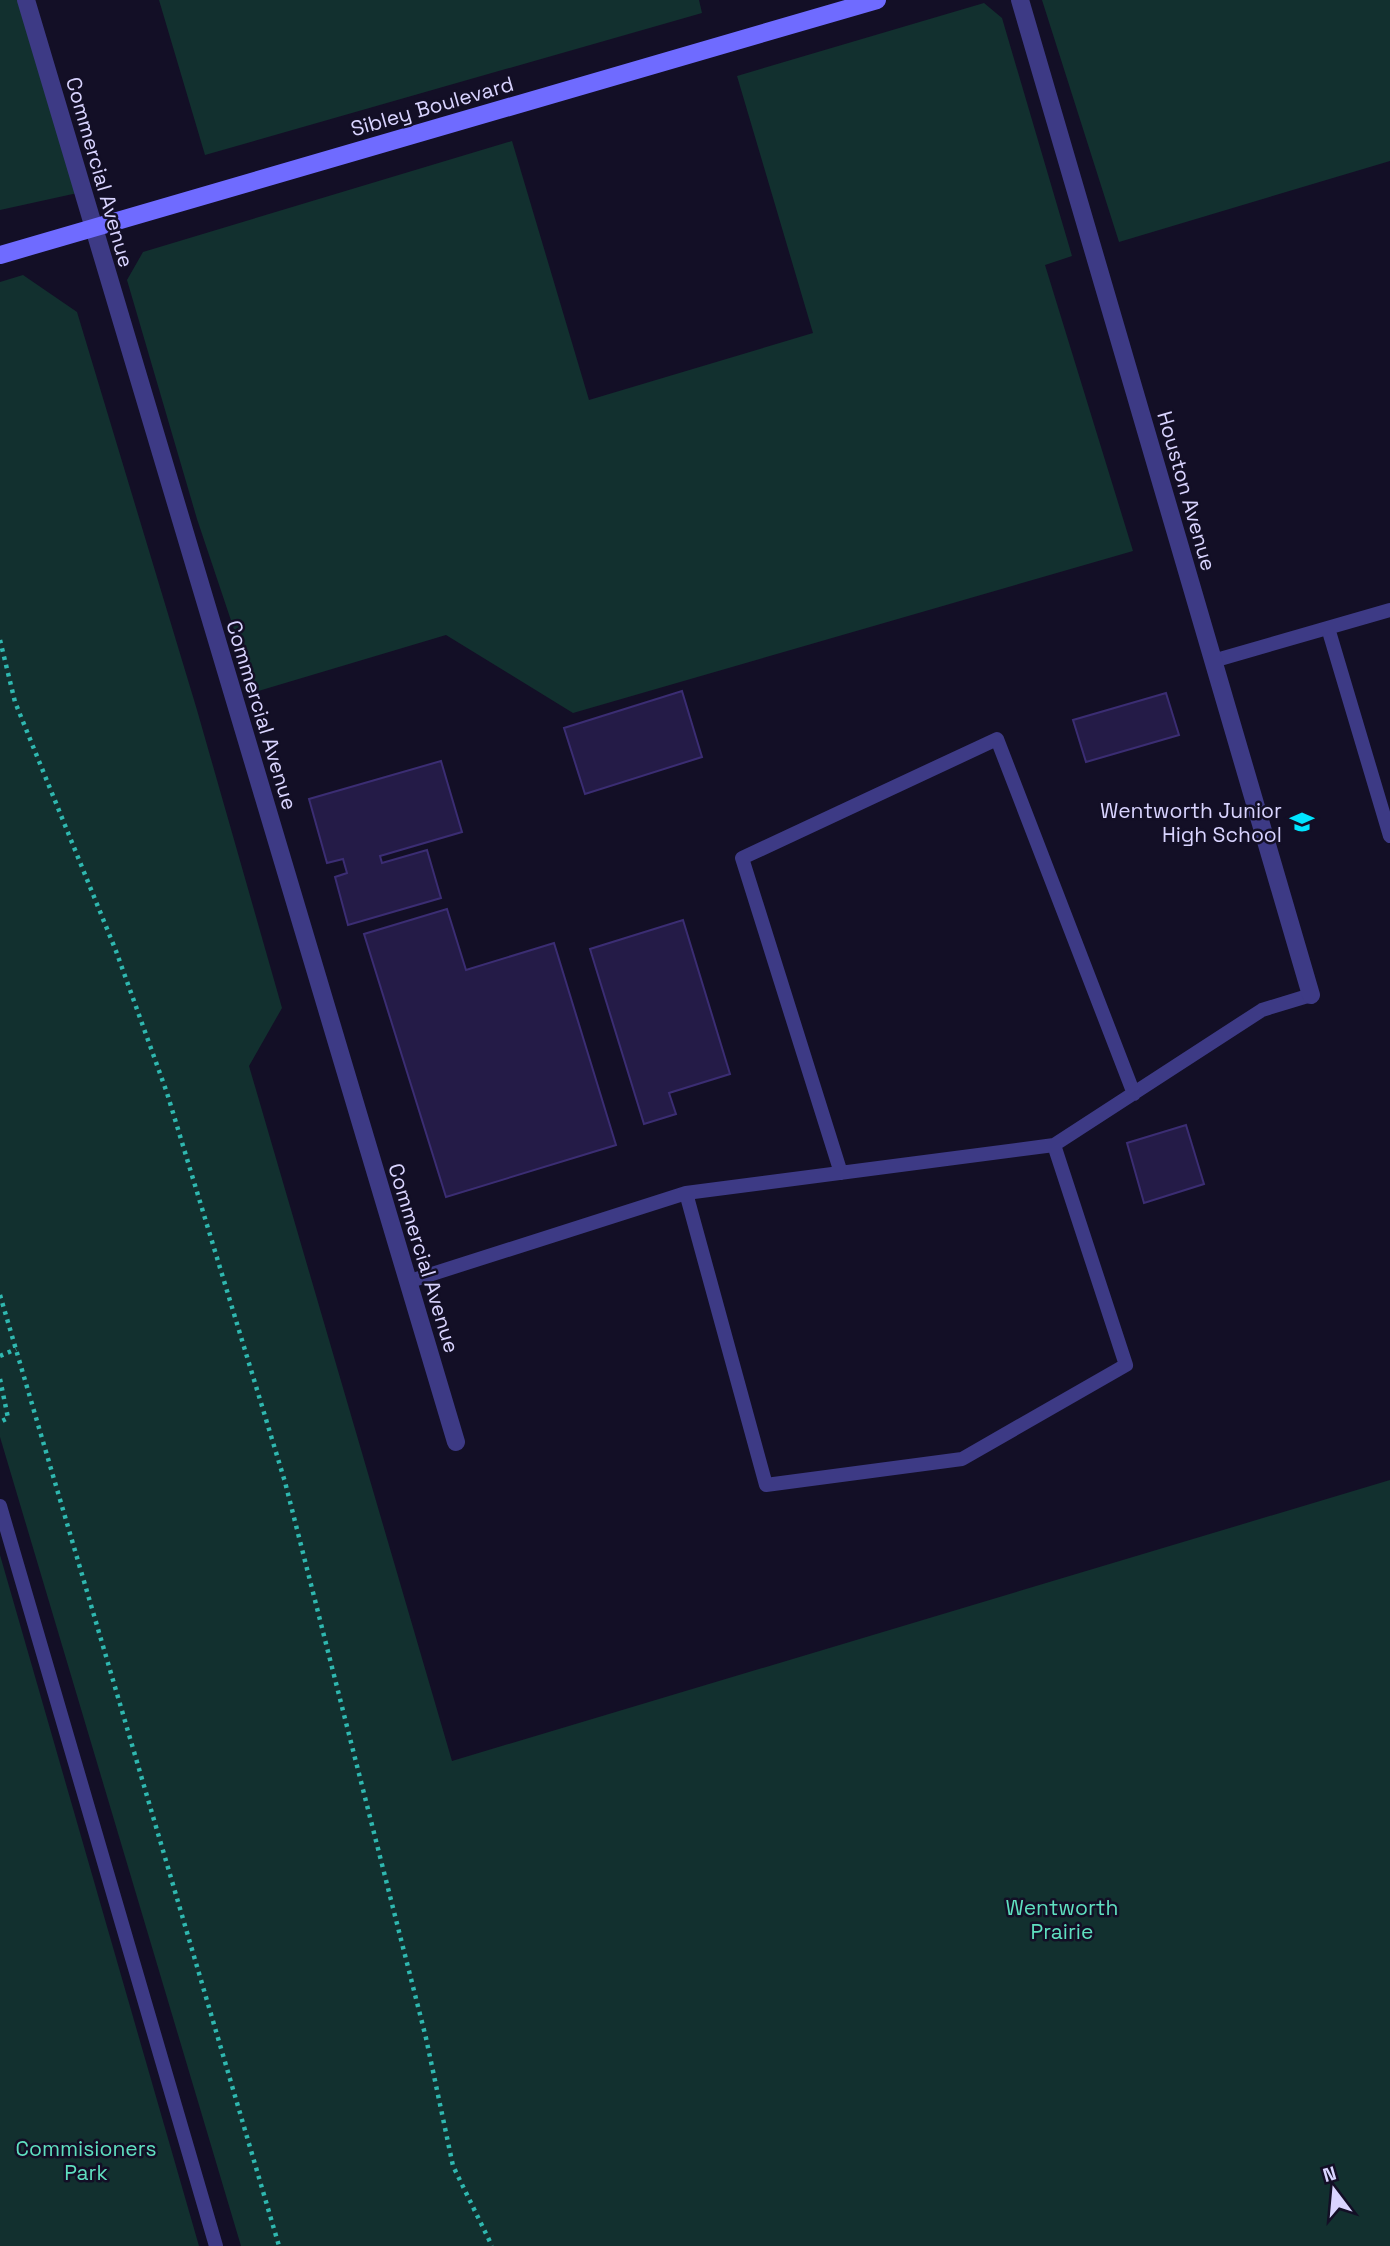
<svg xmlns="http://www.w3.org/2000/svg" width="1390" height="2246" font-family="'Space Grotesk',sans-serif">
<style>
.green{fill:#12302f}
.building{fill:#241b47;stroke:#3b2d73;stroke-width:2}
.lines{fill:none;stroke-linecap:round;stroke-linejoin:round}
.path{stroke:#2fb8b0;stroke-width:4.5;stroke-dasharray:3.5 5;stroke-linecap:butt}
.lane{stroke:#3d3a85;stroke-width:14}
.street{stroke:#3d3a85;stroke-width:18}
.secondary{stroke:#6f6bff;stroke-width:18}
.labels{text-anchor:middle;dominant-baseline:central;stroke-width:5;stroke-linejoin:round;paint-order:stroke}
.street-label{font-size:21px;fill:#d9d4ff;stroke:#130f26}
.poi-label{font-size:21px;fill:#d9d4ff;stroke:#130f26;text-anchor:end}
.park-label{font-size:21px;fill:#5fe0c0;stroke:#130f26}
</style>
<rect width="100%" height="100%" fill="#130f26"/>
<path class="green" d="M0,0H26L82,192L0,210Z
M159,0H699L702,13L205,155Z
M1042,0H1390V161L1119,242Z
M984,3L1002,18L1072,256L1045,265L1133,551L573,713L446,635L255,692L197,519L127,280L143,252L512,141L589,400L813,333L737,76Z
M23,275L77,312L197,710L282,1008L249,1066L452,1761L1390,1480V2246H241L0,1437V282Z
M0,1555L199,2246H0Z"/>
<path class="building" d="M682,691L702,757L585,794L564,728Z
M1166,693L1179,735L1086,762L1073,720Z
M441,761L462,832L380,856L382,863L427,850L441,898L348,925L335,877L347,873L343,859L327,863L309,799Z
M447,909L466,970L554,943L616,1145L446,1197L364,934Z
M683,920L730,1074L669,1093L676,1114L644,1124L590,949Z
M1186,1125L1204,1184L1144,1203L1127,1143Z"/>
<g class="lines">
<path class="path" d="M0,640L15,702L116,951L167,1093L285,1482L426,2038L453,2166L492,2246
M0,1295L279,2246
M0,1356L16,1349
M0,1379L8,1418L0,1422"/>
<path class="lane" d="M1328,628L1390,836
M1213,661L1390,610
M841,1173L742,858L997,739L1134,1094
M686,1193L766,1485L962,1459L1126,1365L1054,1145
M407,1282L686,1193L1054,1145L1262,1010L1311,995
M0,1506L216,2246"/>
<path class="street" d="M26,0L456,1442
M1020,0L1311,995"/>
<path class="secondary" d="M0,255L877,0"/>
</g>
<defs>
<g id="school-bare" transform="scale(1.89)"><path d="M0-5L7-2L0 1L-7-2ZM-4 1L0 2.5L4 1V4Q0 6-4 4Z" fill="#00e5ff" stroke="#130f26" stroke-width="2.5" paint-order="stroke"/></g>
</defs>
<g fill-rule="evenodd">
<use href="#school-bare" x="1302" y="822"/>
</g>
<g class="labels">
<g class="street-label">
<text transform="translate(432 106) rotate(-16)">Sibley Boulevard</text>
<text transform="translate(100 172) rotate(74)">Commercial Avenue</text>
<text transform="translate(1187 491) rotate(74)">Houston Avenue</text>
<text transform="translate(262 715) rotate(73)">Commercial Avenue</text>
<text transform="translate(424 1258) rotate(73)">Commercial Avenue</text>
</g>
<g class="poi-label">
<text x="1282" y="810">Wentworth Junior<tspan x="1282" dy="24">High School</tspan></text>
</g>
<g class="park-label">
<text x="1062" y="1907">Wentworth<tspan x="1062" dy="24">Prairie</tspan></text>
<text x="86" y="2148">Commisioners<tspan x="86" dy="24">Park</tspan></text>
</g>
</g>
<g transform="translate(1334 2190) rotate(344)" stroke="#130f26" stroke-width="5" paint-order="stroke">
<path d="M0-5L12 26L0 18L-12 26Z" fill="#d9d4ff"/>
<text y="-10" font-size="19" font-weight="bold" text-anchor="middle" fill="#d9d4ff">N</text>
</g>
</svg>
